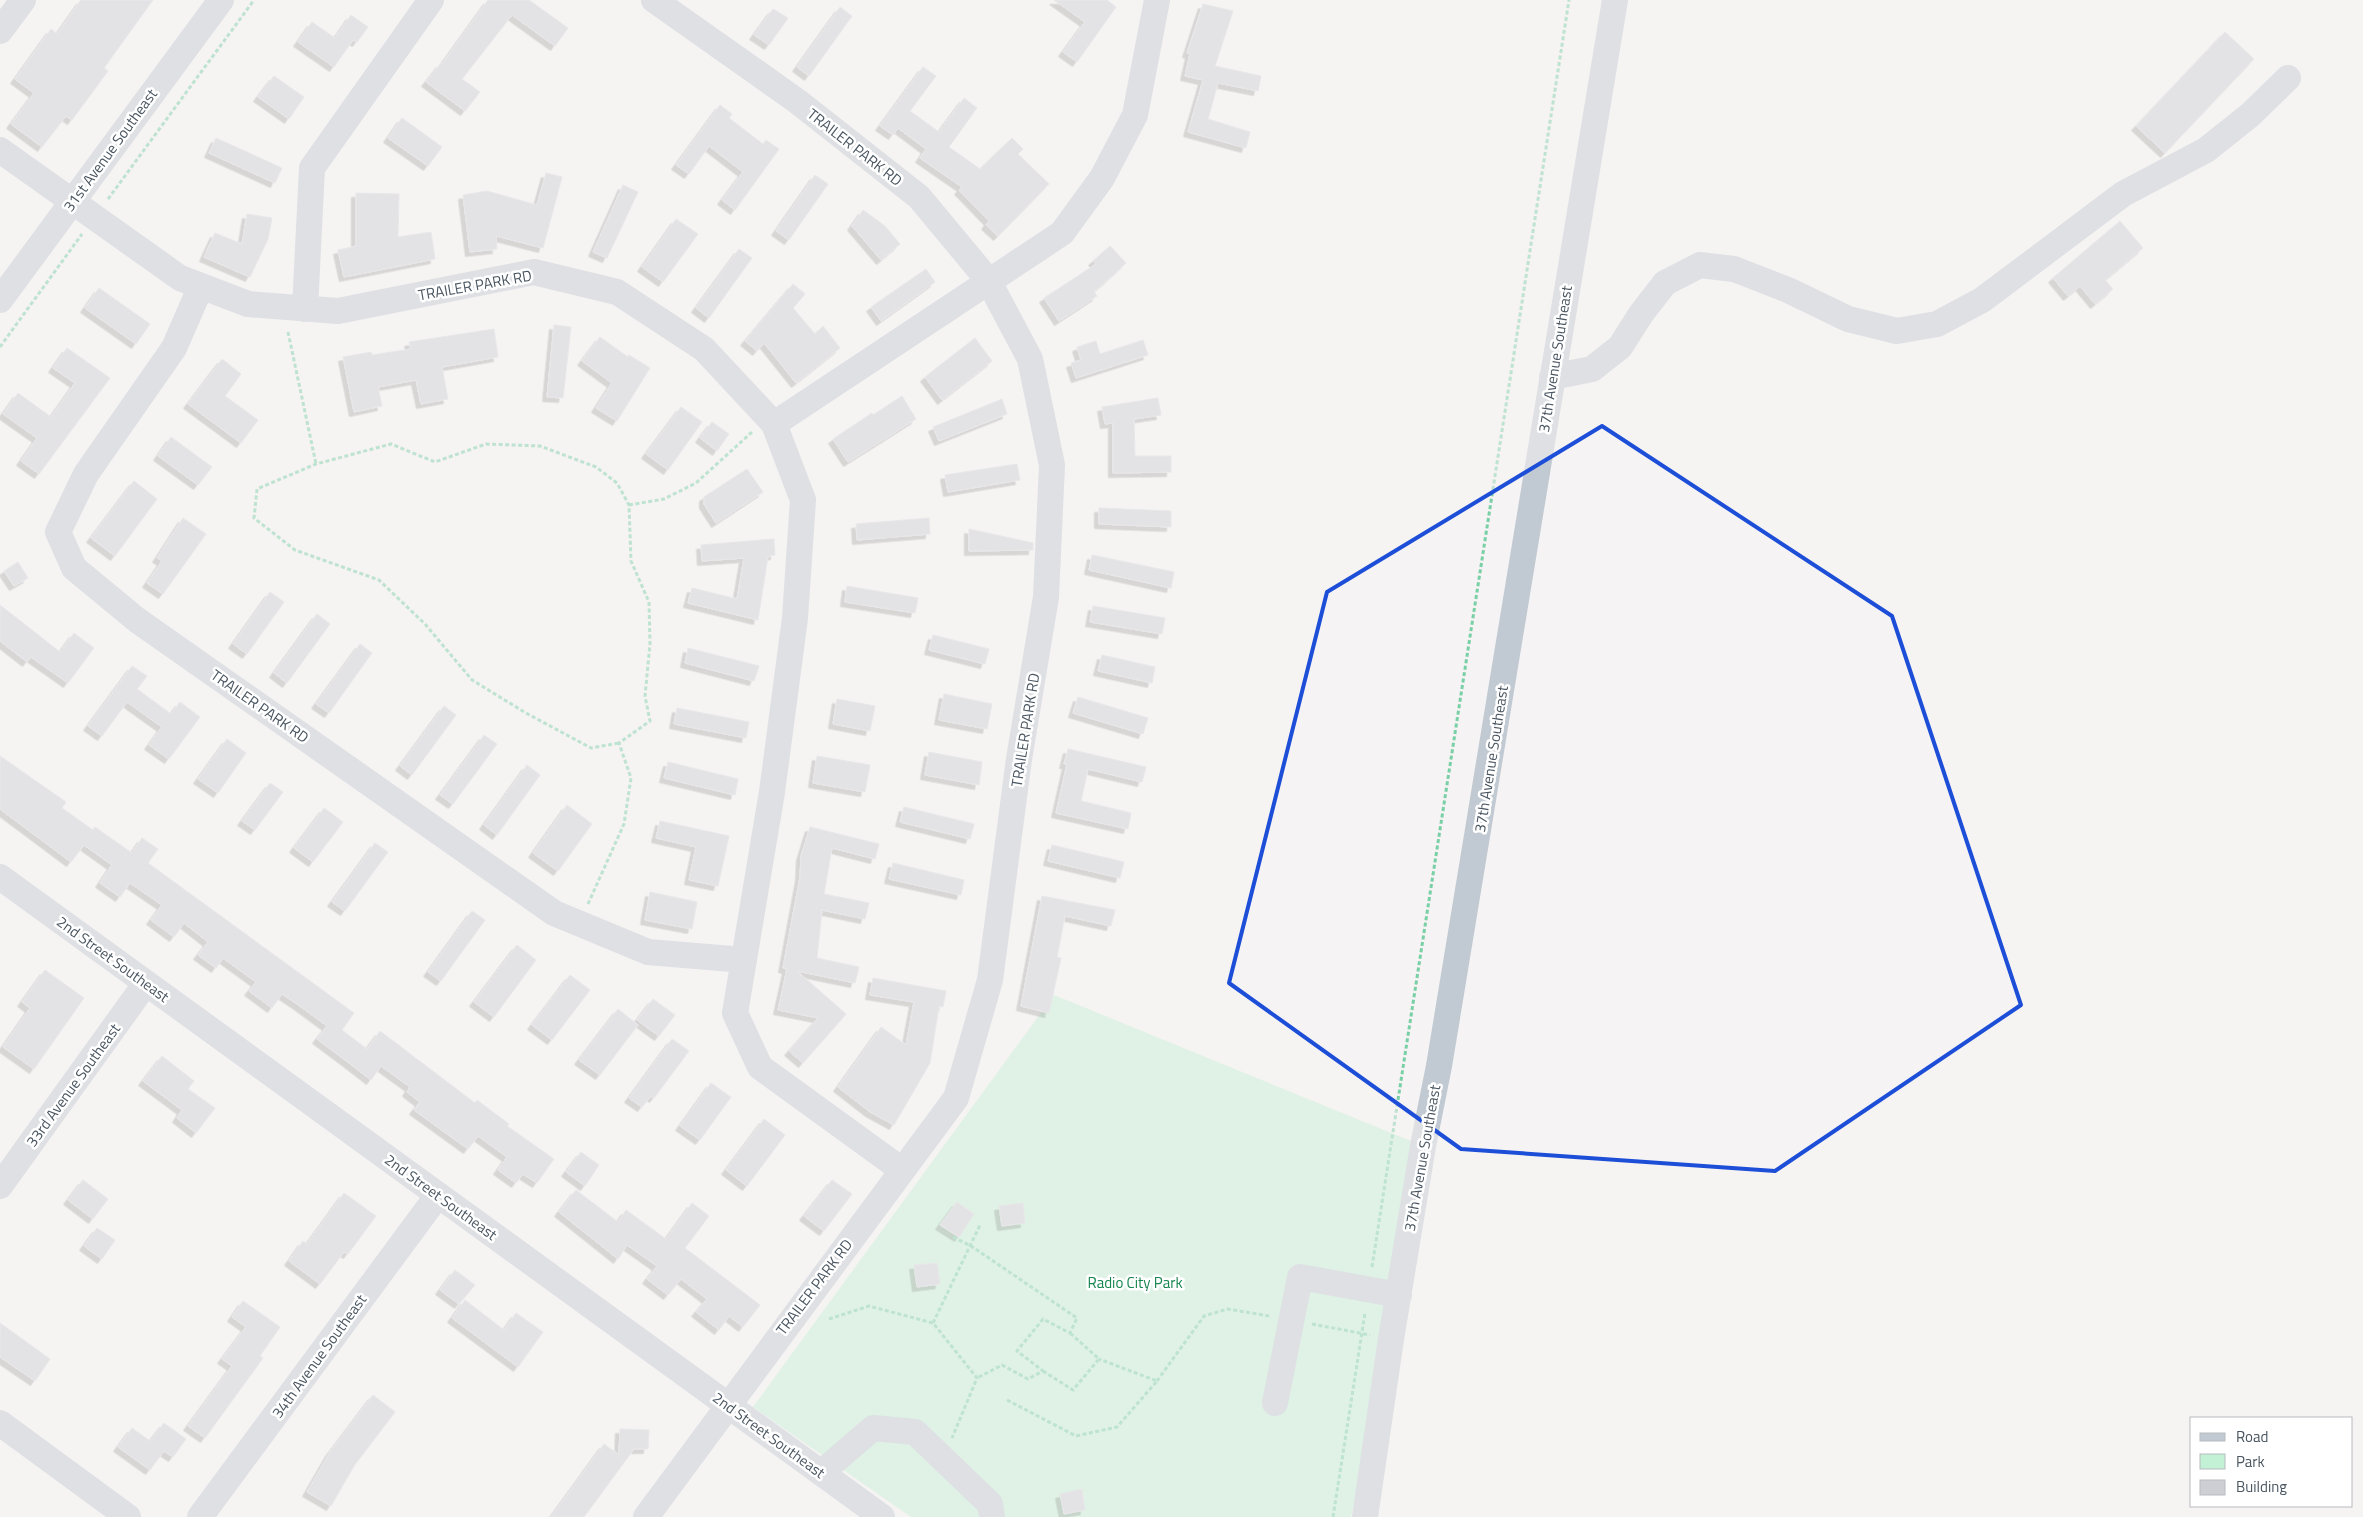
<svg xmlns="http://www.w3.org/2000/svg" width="2363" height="1517" font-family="'Titillium Web',sans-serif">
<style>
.green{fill:#c3f1d5}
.building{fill:#cdcfd5;stroke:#d7d9de;filter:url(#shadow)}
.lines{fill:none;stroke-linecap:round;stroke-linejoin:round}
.path{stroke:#7ad0a6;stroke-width:3;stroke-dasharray:4 2.5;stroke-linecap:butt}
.minor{stroke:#c1cad2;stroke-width:26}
.marked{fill:none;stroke:#1d4ed8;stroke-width:4;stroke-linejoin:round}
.labels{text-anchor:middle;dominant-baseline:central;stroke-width:5;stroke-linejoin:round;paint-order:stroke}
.street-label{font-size:15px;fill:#4a5661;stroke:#fff}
.park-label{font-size:15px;fill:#17864f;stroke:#fff}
</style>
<defs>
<filter id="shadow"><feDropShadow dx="-4.5" dy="4.5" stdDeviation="0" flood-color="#0004"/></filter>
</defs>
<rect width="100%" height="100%" fill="#f5f3f3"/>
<path class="green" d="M1054,995L1423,1146L1399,1295L1351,1517H911L753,1407Z"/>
<path class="building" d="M81,0H153L104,68L108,71L72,120L66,116L42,147L11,124L34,93L15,79L51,29L57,34Z
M488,0H529L568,28L555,46L512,15L462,79L480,92L465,111L426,82L441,63L442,64Z
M1054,0H1107L1116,7L1077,62L1063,52L1085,22Z
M1203,4L1233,11L1215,66L1261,76L1258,91L1218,83L1208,119L1250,132L1246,148L1188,132L1203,80L1185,76L1190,54L1187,53Z
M840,7L852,16L809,76L797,67Z
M773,9L788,18L769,45L754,35Z
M351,15L368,27L357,42L353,40L334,67L298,42L312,22L335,38Z
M2225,32L2254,59L2165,153L2136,126Z
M923,67L936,76L910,111L939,132L964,98L977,108L949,147L980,169L1012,138L1023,149L1018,154L1049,184L998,236L986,225L989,221L959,190L962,187L920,158L926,149L898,128L893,135L880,126Z
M274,76L304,97L289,119L258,97Z
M720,105L732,114L729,118L763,144L766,140L779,149L735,210L722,200L743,172L709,146L689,174L676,165Z
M402,118L442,147L428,166L388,138Z
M216,138L282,168L275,183L209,153Z
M546,173L562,177L543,248L496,236L497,249L470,252L463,195L487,191L537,205Z
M815,175L828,184L789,240L776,231Z
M623,185L638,192L607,258L593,252Z
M356,193L399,194L398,237L431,232L435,259L344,277L338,250L356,246Z
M863,210L885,226L900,244L881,260L852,226Z
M247,214L272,218L268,239L250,277L204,257L215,233L242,244Z
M676,219L698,234L663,282L642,267Z
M2120,221L2143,248L2105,280L2113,289L2095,304L2080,286L2068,296L2053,278Z
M1110,246L1126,263L1094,292L1097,296L1059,321L1044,298L1096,264L1093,261Z
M739,249L752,258L709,318L696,308Z
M926,269L935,282L881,321L871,307Z
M793,284L805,294L793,308L815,334L823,326L840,348L796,383L764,343L757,351L745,341Z
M99,288L150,324L136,344L85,308Z
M554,325L571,327L563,398L547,397Z
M494,329L498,357L442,367L448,399L421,404L416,380L378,387L382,406L354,412L343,357L371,352L372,355L411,349L409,342Z
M600,337L628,357L629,355L650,368L617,421L596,408L612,383L582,361Z
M975,338L992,361L942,400L925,377Z
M1143,340L1148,355L1076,378L1071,363L1081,360L1077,347L1096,341L1100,354Z
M67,348L110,378L39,474L21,461L37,438L3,414L18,393L51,417L75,383L53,368Z
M222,359L241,374L225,396L258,420L241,443L188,404Z
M902,396L916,419L848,462L833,439L872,413L873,415Z
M1158,398L1161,415L1134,419L1135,456H1171V472L1113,473V423L1105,424L1102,407Z
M1002,399L1007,414L939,441L933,427Z
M681,407L702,422L668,470L646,454Z
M712,422L729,434L717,451L700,438Z
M171,437L212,467L198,485L158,456Z
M1017,464L1020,480L948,492L945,475Z
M747,469L763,492L716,523L704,504V497Z
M134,481L157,499L115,556L91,538Z
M1099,508L1171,511V527L1099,524Z
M183,518L206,534L163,594L147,583L162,561L157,558Z
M929,518L930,534L857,540L856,524Z
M969,529L1033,543V550L969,551Z
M774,539L775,555L768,556L758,620L688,603L692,588L737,599L744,558L702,561L701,545Z
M1092,555L1174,572L1171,588L1089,570Z
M18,562L28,578L14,586L4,571Z
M847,586L918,598L915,613L845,602Z
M270,592L284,602L247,654L233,644Z
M0,605L60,652L74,633L94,648L68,683L31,657L27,662L0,641Z
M1093,606L1165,618L1162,634L1090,622Z
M317,614L330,624L287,683L274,673Z
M933,635L989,649L985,664L929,650Z
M360,644L372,653L329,713L316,704Z
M688,648L759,666L754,681L685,663Z
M1102,655L1155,667L1152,683L1098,671Z
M132,666L147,676L137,689L171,714L180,702L200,717L169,759L149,745L162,727L127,702L102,736L88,726Z
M944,694L992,704L987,729L939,720Z
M1078,697L1148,718L1143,734L1073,713Z
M837,699L875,706L870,731L833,724Z
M444,706L456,715L412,775L400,766Z
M677,708L749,722L746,738L674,724Z
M484,735L497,744L453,804L440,795Z
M227,739L246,753L218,793L198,779Z
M1068,749L1146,767L1142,782L1088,769L1081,801L1131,813L1128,829L1056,813L1067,764H1064Z
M929,752L982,762L979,785L925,775Z
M0,756L66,802L62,808L93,830L95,827L132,853L142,838L158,849L148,863L354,1013L342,1030L367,1049L380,1031L475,1103L477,1100L509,1124L507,1126L554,1159L537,1183L523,1174L516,1183L498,1170L507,1157L478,1136L468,1149L414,1110L420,1102L407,1092L410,1087L381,1066L371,1080L349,1063L317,1039L327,1026L297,1004L282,994L272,1008L249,991L256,982L223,958L216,968L198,955L208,942L184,923L174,937L151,920L162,905L130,883L120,897L100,883L112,865L84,845L71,862L0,809Z
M817,756L870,765L865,792L813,783Z
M668,762L738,779L735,795L664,778Z
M527,765L540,775L497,835L484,825Z
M270,783L283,792L255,830L242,821Z
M567,805L592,824L558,871L533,853Z
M904,807L974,824L970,839L900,822Z
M324,808L343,822L313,862L294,848Z
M660,821L729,836L718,886L689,880L696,847L656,838Z
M810,827L879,844L875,859L832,848L824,894L869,903L865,919L822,910L817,958L859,967L855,983L797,971L846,1014L803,1063L789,1051L818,1018L778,1010L787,969L783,968L800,877L801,856Z
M375,843L388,852L345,911L332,902Z
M1052,845L1124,862L1120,878L1048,861Z
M893,863L964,880L961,895L889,879Z
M650,892L697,902L692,929L645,920Z
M1042,896L1115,910L1111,926L1065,916L1057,957L1061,958L1049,1013L1021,1006Z
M472,911L485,920L441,981L428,972Z
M517,945L536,960L494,1017L474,1002Z
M45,970L84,998L34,1069L3,1047L30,1008L22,1002Z
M570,975L590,990L552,1040L532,1025Z
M873,978L946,991L943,1007L939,1006L930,1063L894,1125L870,1112L838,1087L881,1027L906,1045L914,1002L870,995Z
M653,999L675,1015L659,1036L637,1020Z
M618,1009L638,1025L600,1075L579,1060Z
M672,1039L689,1051L654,1098L651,1096L642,1107L629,1098Z
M162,1056L194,1081L188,1089L215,1108L196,1133L177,1118L182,1110L143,1081Z
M711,1083L731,1097L700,1140L680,1126Z
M764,1119L785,1135L747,1186L726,1170Z
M581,1152L599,1165L585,1186L566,1172Z
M83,1180L108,1199L93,1219L68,1200Z
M832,1180L852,1194L824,1231L804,1216Z
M576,1190L618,1222L626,1210L666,1239L692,1203L709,1216L685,1248L760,1305L743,1327L729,1316L719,1330L696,1312L707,1299L681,1279L668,1295L647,1279L657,1266L627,1245L618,1259L559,1212Z
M344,1193L376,1216L348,1254L344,1252L320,1284L289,1261L303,1241L307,1244Z
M957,1202L974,1214L959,1237L940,1225Z
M1023,1203L1025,1223L1002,1226L999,1206Z
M97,1228L115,1240L102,1259L84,1246Z
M937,1263L940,1284L917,1287L914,1265Z
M455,1270L475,1285L459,1304L440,1290Z
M465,1300L504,1330L516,1313L543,1332L518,1367L452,1318Z
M243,1301L280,1327L260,1356L263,1358L205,1438L188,1426L232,1366L222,1359L246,1327L232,1317Z
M0,1323L50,1359L35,1381L0,1357Z
M373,1395L395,1412L354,1466L331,1506L307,1492L330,1452Z
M164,1423L186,1439L173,1457L164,1451L150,1470L118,1447L132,1428L150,1441Z
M620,1429L649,1430L648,1449H634L584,1517H551L604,1444L619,1455Z
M1082,1489L1085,1510L1064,1514L1060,1494Z"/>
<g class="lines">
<path class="path" d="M108,199L254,0
M288,332L316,464
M0,347L82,234
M629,505L664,499L696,483L752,432
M588,904L624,824L631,778L619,743L650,721L645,696L650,644L649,602L631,561L629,505L617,483L596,467L540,446L486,444L435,462L391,444L316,464L257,489L254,518L295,550L379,580L425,624L472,680L526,713L591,748L619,743
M953,1237L971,1246L1077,1318L1070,1333L1043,1319L1017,1351L1043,1371L1028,1379L1002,1365L977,1378
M1372,1267L1569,0
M829,1319L869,1306L933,1323L977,1378L952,1438
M933,1323L980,1225
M1312,1324L1370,1335
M1043,1371L1073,1390L1099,1359L1070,1333
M1157,1381L1204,1316L1228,1309L1269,1316
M1007,1400L1076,1436L1117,1427L1157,1381L1099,1359
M1333,1517L1365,1313"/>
<path class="minor" d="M0,31L23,0
M0,150L180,278L248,304L338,311L534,272L617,292L704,349L774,424L803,500L795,618L772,792L735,1013L760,1067L902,1170
M201,286L174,348L86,474L58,532L74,568L137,620L554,913L648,952L744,960
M0,300L221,0
M305,309L312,168L431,0
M1552,377L1592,369L1620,347L1641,314L1665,283L1700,265L1734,269L1788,290L1848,319L1897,331L1937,324L1982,300L2123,194L2206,150L2250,115L2288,78
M774,424L1062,233L1102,178L1135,115L1157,0
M0,877L882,1517
M0,1186L146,983
M1275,1403L1300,1277L1399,1295
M0,1423L128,1517
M821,1473L873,1428L915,1432L990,1504L992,1517
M200,1517L438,1195
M646,1517L956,1098L990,980L1019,759L1046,597L1052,465L1030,359L988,280L919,197L797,101L654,0
M1365,1517L1391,1339L1423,1146L1439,1066L1615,0"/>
</g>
<path d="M0 0H2363V1517H0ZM1602,426L1892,616L2021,1005L1775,1171L1461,1149L1229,983L1327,592Z" fill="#f5f3f3" fill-opacity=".55" fill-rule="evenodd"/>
<path class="marked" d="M1602,426L1892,616L2021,1005L1775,1171L1461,1149L1229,983L1327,592Z"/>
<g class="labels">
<g class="street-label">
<text transform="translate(855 147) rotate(38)">TRAILER PARK RD</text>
<text transform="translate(110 150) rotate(-54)">31st Avenue Southeast</text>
<text transform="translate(475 285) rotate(-10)">TRAILER PARK RD</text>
<text transform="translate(1555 359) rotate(-81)">37th Avenue Southeast</text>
<text transform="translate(260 706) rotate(35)">TRAILER PARK RD</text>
<text transform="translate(1025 730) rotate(-81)">TRAILER PARK RD</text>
<text transform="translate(1491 759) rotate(-81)">37th Avenue Southeast</text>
<text transform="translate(113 959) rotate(36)">2nd Street Southeast</text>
<text transform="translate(73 1085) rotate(-54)">33rd Avenue Southeast</text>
<text transform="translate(1422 1158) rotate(-80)">37th Avenue Southeast</text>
<text transform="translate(441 1197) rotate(36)">2nd Street Southeast</text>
<text transform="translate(814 1287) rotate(-53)">TRAILER PARK RD</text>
<text transform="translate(319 1356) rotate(-54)">34th Avenue Southeast</text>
<text transform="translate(769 1435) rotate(36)">2nd Street Southeast</text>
</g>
<g class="park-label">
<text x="1135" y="1282">Radio City Park</text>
</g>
</g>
<rect x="2190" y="1417" width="162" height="90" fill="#ffffff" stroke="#b7bbc0"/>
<rect x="2200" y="1433" width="25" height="8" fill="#c1cad2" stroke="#b7bbc0"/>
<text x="2236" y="1442" font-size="15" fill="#4a5661">Road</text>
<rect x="2200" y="1454" width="25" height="15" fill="#c3f1d5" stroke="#b7bbc0"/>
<text x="2236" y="1467" font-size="15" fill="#4a5661">Park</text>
<rect x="2200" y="1480" width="25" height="15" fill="#cdcfd5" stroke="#b7bbc0"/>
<text x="2236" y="1492" font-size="15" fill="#4a5661">Building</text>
</svg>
